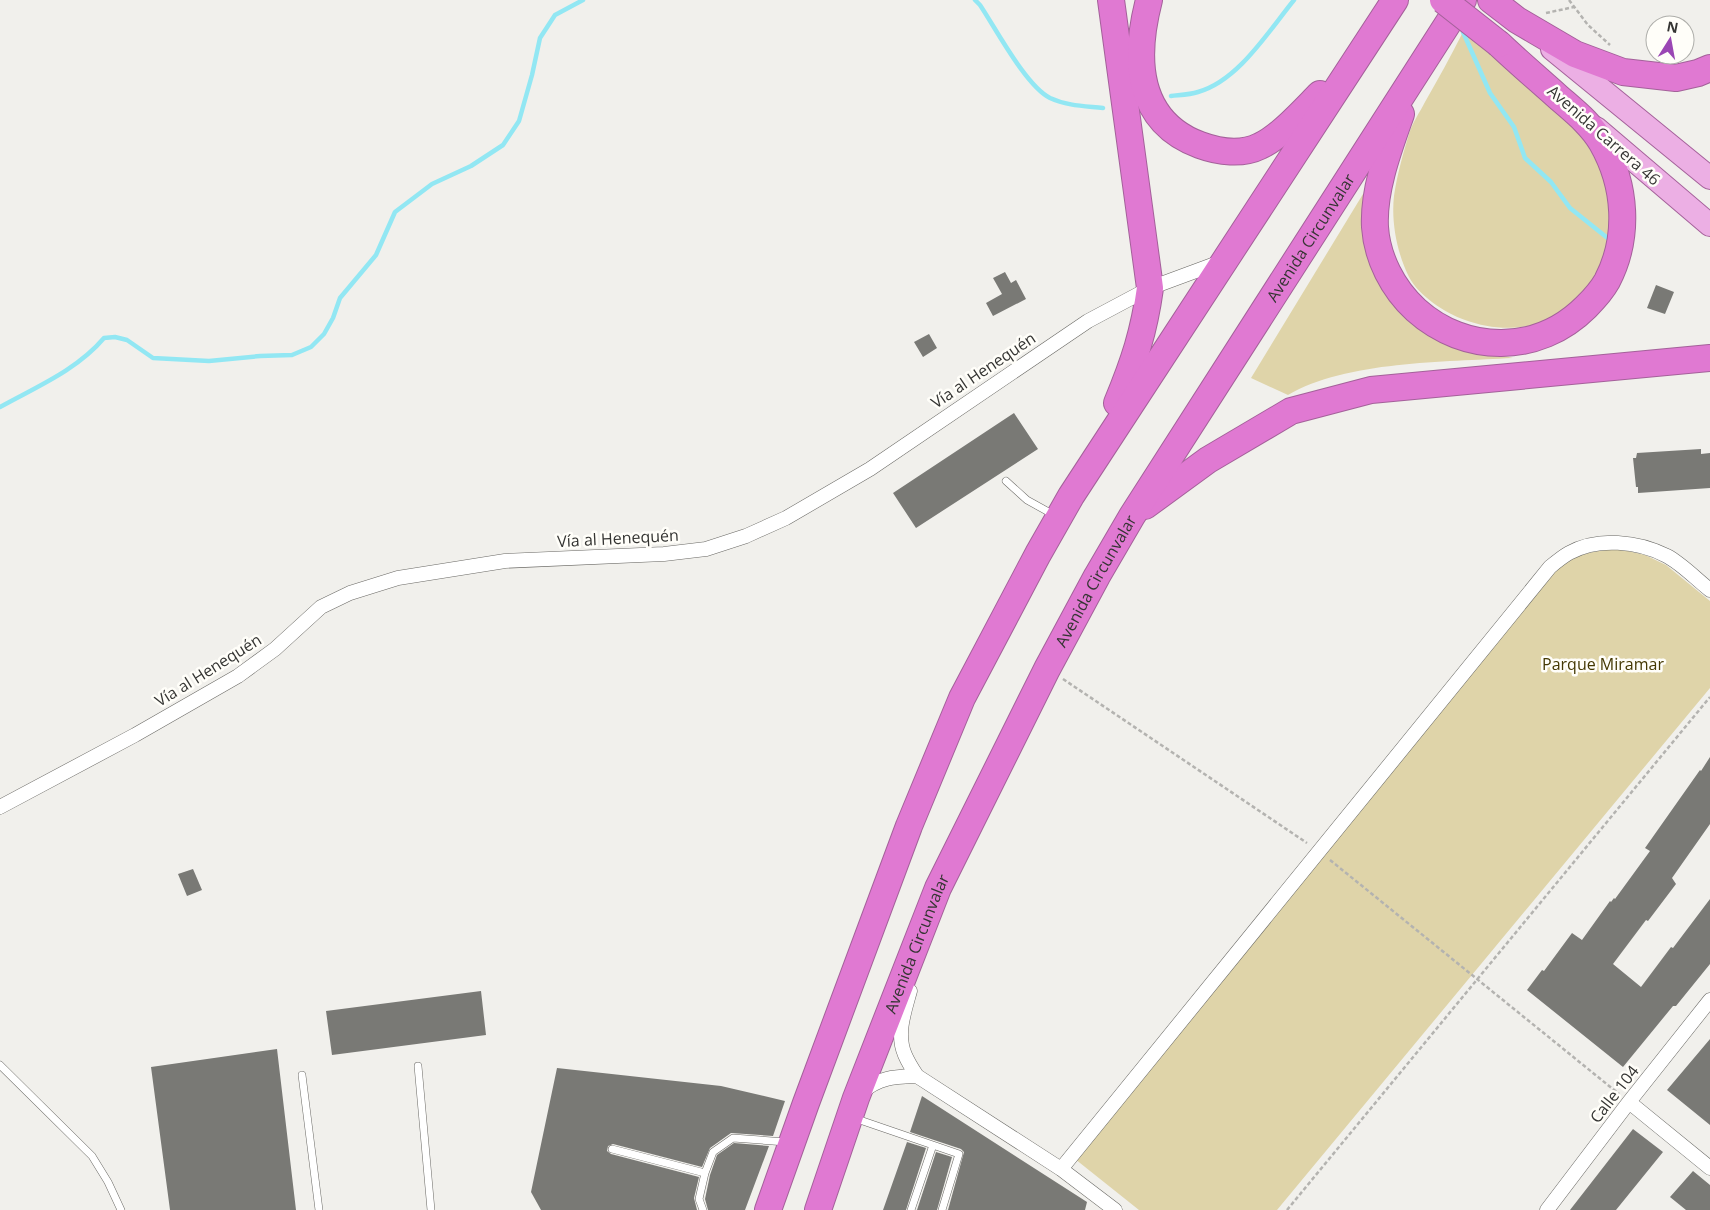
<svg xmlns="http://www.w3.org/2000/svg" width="1710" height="1210" font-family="'Open Sans',sans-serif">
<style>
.green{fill:#dfd4a9}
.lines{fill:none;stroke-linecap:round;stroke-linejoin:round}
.stream{stroke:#92e7f3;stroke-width:4.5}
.building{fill:#797975}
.lane-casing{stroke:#6a6965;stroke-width:8}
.street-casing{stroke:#6a6965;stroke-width:15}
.primary-casing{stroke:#a4619a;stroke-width:24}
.highway-casing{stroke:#a4619a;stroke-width:28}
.path{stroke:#b4b3b0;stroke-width:2.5;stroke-dasharray:4 2.5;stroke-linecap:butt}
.lane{stroke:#fff;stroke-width:7}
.street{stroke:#fff;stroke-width:14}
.primary{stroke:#ecafe4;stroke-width:22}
.highway{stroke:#e079d2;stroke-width:26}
.highway-bridge-casing{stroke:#a4619a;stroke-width:28;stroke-linecap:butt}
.highway-bridge{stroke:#e079d2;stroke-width:26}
.labels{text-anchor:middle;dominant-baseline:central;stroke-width:5;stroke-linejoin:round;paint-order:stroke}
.street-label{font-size:16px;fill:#353533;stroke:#fffef9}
.park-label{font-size:16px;fill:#443803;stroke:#fffef9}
</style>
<rect width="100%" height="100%" fill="#f1f0ec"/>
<path class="green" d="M1463,32C1485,50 1506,68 1527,86C1544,100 1563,115 1577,131C1586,142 1594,156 1600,169C1622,215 1611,269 1572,302C1563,310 1554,318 1543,322C1517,331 1490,329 1465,320C1445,313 1419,296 1409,277C1397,253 1391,222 1394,196C1397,175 1403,154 1409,134C1412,123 1420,112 1425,102C1438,79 1451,56 1463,32Z
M1363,194C1366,259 1383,325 1453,345C1472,351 1493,353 1513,358C1445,362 1346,361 1288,395L1251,378Z
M1619,549L1645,555L1666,565L1710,601V688L1277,1210H1139L1075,1159L1552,572C1577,554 1589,551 1619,549Z"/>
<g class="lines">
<path class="stream" d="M975,0L980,5C996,29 1026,86 1050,98C1067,106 1085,106 1103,108
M1463,32L1490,93L1514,127L1525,158L1551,182L1570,208L1610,240
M1171,96C1179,95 1189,95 1198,92C1238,81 1268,32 1294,0
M0,407C36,387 77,370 104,338L115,337L127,340L153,358L209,361L260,356L292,355L311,347L324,334L333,318L340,298L376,255L395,212L432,184L471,166L503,145L519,121L532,75L540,38L555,15L583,0"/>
</g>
<path class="building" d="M1005,272L1011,283L1016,280L1026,299L993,316L986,303L1002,294L993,278Z
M1656,285L1674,292L1665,314L1647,308Z
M929,334L937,348L923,357L914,342Z
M1014,413L1038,449L916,528L893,493Z
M1701,449V454L1710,453V488L1638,493V487H1636L1633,458H1636L1637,453Z
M1710,757V824L1672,878L1676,884L1648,921L1646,920L1613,964L1641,987L1671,947L1673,948L1676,944L1710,899V964L1676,1006H1673L1623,1067L1527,990L1542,970L1544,971L1572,933L1582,940L1610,901L1611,902L1614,898L1615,899L1650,851L1645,848L1700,770L1701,771Z
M193,869L202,890L187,896L178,874Z
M481,991L486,1035L332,1055L326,1011Z
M1710,1039V1125L1667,1090Z
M277,1049L296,1210H170L151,1067Z
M557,1068L721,1086L785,1101L773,1136L731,1133L710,1148L702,1167L613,1144L608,1146L607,1151L611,1154L699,1177L694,1198L697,1210H541L531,1192Z
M922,1096L1087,1202L1085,1210H948L964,1152L961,1149L910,1132Z
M1633,1129L1663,1152L1616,1210H1570Z
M907,1142L926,1148L906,1210H883Z
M734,1143L769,1146L745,1210H708L705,1199L710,1175L717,1155Z
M936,1152L952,1157L937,1210H917Z
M1693,1171L1710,1185V1210H1686L1670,1197Z"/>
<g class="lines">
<g class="lane-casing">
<path id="lane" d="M1006,481L1027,500L1054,515
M0,1065L92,1156L108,1182L121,1210
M418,1066L431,1210
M302,1075L319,1210
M854,1118L959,1154L942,1210
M612,1149L705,1173
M703,1210L699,1199L705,1173L713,1152L733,1138L786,1142
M911,1210L933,1145"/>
</g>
<g class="street-casing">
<path id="street" d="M0,807L135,735L238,676L275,649L321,607L350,593L398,578L505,561L664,554L706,549L746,536L786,518L870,469L1088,321L1150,288L1223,261
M910,991C904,1013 896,1034 905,1055C908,1062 913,1070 917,1076L1061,1169L1115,1210
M862,1092C880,1077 894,1077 917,1076
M1629,1102L1710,1168
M1061,1169L1550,567C1556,562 1562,557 1569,553C1598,537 1638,541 1667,556C1682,564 1696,579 1710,590
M1547,1210L1629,1102L1710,1000"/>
</g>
<g class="primary-casing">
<path id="primary" d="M1552,49L1710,178
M1596,128L1710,225"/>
</g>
<g class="highway-casing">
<g id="highway">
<path d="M1111,0L1150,288C1144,332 1134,362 1117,403"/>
<path d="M1149,0C1134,58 1135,121 1200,145C1219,152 1242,155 1260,146C1280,137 1304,110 1320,94"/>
<path d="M1491,0L1517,20L1575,54L1623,72L1676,78L1698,73L1710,68"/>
<path d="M1401,114C1389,148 1373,190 1375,227C1377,258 1393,289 1416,310C1465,354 1538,355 1586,307C1594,299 1602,290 1607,281C1630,237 1626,185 1602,143C1591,124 1574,111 1558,97C1538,79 1518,62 1499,44"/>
<path d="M1145,506L1208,460L1291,411L1371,390L1710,358"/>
<path d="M768,1210L806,1103L909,826L962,698L1038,554L1071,496L1395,0"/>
<path id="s1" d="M818,1210L856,1098L938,888L1047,669L1097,576L1132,516L1463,0"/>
</g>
</g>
<path class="path" d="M1569,0L1588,25L1610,45
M1546,13L1574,7
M1063,679L1307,843
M1330,860L1619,1094
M1287,1210L1710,697"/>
<use href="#lane" class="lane"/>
<use href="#street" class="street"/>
<use href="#primary" class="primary"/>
<use href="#highway" class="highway"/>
<g class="highway-bridge-casing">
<path id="highway-bridge" d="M1443,0L1499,44"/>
</g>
<use href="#highway-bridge" class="highway-bridge"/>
</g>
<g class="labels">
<g class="street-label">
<text transform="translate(1604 135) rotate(41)">Avenida Carrera 46</text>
<text stroke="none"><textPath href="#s1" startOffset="1094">Avenida Circunvalar</textPath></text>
<text transform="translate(983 370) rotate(-34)">Vía al Henequén</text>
<text transform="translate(618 538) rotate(-3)">Vía al Henequén</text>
<text stroke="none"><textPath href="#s1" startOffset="689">Avenida Circunvalar</textPath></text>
<text transform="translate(208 670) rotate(-32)">Vía al Henequén</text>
<text stroke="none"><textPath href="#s1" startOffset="284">Avenida Circunvalar</textPath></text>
<text transform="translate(1614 1094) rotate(-52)">Calle 104</text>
</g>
<g class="park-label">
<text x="1603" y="664">Parque Miramar</text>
</g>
</g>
<g transform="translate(1670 40) rotate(11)"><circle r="24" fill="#fffef9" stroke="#aeaeaa"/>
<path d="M0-4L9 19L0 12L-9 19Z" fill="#9a46b4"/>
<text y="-8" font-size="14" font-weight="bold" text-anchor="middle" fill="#353533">N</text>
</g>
</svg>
